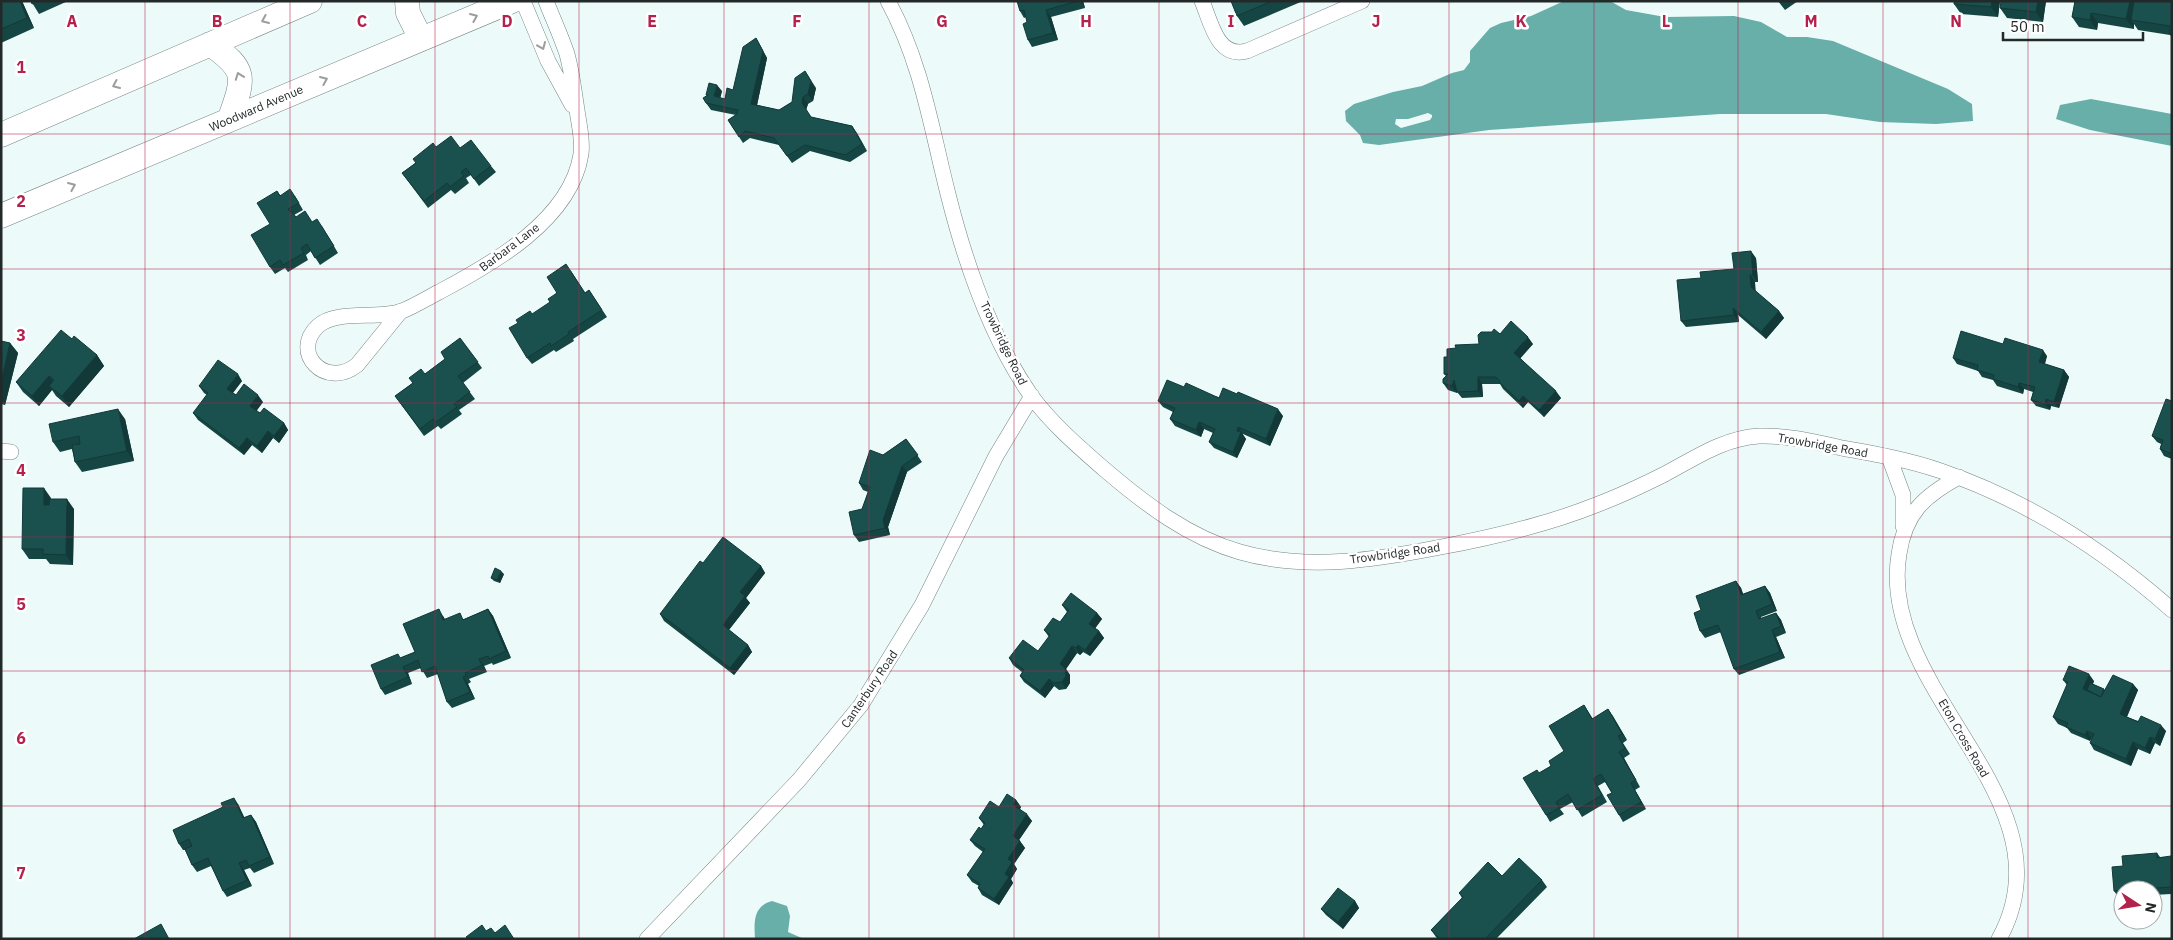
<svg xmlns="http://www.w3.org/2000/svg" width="2173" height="940" font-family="'IBM Plex Sans',sans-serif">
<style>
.water{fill:#68aea9;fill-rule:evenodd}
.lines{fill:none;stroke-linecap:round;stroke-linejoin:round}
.street-casing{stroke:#778483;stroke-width:16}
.primary-casing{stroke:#778483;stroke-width:25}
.street{stroke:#fff;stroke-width:15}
.primary{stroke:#fff;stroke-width:24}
.wall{fill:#164643}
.shaded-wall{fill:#123937}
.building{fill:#1a514e;stroke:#123937}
.oneway{stroke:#9c9e9e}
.grid{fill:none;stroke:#b3214d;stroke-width:1;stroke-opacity:0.55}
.labels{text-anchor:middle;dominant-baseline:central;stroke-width:5;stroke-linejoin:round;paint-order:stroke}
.street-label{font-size:12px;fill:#232828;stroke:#fff}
.grid-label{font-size:16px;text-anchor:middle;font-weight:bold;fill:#b3214d;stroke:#fff;stroke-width:5;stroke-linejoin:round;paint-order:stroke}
</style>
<rect width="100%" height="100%" fill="#ecfbf9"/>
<path class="water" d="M1564,1H1610L1626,10L1665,17L1734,16L1761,22L1787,37H1807L1833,41L1948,89L1972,104L1973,121L1936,124L1880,122L1826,114H1720L1489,130L1379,145L1363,143L1360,135L1346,121L1345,111L1354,104L1393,92L1422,86L1452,73L1464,70L1470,62V51L1490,28L1501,23L1531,16ZM1428,113L1432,115V117L1430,120L1401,128L1395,124L1396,119H1408Z
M2091,99L2172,114V146L2090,130L2056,119L2060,105Z
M772,901L787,906L790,916L788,932L804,939H755C754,922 753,906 772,901Z"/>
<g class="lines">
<g class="street-casing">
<path id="street" d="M523,1L548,61L572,105
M888,1C922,64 931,127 948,194C965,262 992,340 1032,397C1052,424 1079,447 1104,469C1145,504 1188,537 1240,552C1306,571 1375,560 1441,547C1494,537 1546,525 1596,505C1620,496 1643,485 1665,474C1695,458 1724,438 1759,436C1787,435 1815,442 1842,448C1876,454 1909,460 1941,471C2026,500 2105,551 2172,610
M1202,1C1211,22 1217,59 1247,51L1362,1
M401,311L357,365C325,390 290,352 318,326C336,309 379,320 402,311C415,306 427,298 439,292C492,264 571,220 581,154C583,139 579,125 577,110C574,91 572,72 567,54C561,36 553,19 546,1
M1,451L11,452
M1889,457L1903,495V526
M1959,477C1924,496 1905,513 1899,554C1876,692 2076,800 1999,939
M647,939L799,780L861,705L922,605L996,456L1032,396"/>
</g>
<g class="primary-casing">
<path id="primary" d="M407,1L408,13L421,39
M210,44C248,70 244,78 230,118
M1,135L310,1
M1,216L512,1"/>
</g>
<use href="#street" class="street"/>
<use href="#primary" class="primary"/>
</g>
<path class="wall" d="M1,1H22L34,28L1,43Z
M31,1H68L39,14Z
M1017,1H1083L1085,8L1051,17L1058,40L1032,47L1028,40L1027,22L1026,17L1024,18L1020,11Z
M1231,1H1303L1244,26L1237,16Z
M1778,1H1798L1785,10Z
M2000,1L1998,17L1961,14L1954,4Z
M2046,1L2043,22L2007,18L2000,8Z
M2075,1H2172V37L2170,35L2138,30L2134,24V29L2098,23L2097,30L2079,27L2072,17Z
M756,38L767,58L757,105L779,110L816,88L813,101L808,104L806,110L811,117L852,126L867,151L850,162L810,151L792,163L779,145L750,138L743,143L728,120L736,115L711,110L706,103L707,96L706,95L722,91L720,98L725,99L733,90Z
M436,147L460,148L491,166L496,172L479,186L471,175L466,178L469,183L455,194L451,190L428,208L402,173Z
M277,191L280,195L295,196L303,210L294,215L296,217L322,226L338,253L320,265L311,251L306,255L308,260L288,272L285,268L275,274L270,267V224Z
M1756,258L1758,282H1755V291L1779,311L1784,318L1766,339L1738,315L1739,322L1686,327L1681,321L1701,278L1734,269Z
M571,271L585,293L589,290L607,317L573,339L574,341L556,352L554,350L532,364L527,358L550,302Z
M1500,334L1533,344L1520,358L1561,398L1544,417L1528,402L1523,408L1503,389L1500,384H1482L1483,397L1462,398L1457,392V393L1448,390L1443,383L1446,376L1444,374L1447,357L1456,348L1479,344Z
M460,338L482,368L463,383L475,399L459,410L462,414L441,429L438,426L424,436L395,396L445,359Z
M72,339L97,355L104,366L69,407L56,396L52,390L39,406L23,392L16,382Z
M1,341L10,343L18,353L5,405L1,404Z
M2003,344L2047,356L2045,364L2064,370L2069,377L2059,408L2051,406L2050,410L2036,406L2031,400L2033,392L2024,389L2023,394L1997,386L1993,380L1982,377L1978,371L1957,364L1953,358Z
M242,381L233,393L236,395L263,402L256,411L260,413L284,423L288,430L279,443L273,438L262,453L252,445L244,455L198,420L193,413L207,395L204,393L199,386Z
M1184,387L1283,416L1270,446L1243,434V435L1246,439L1237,458L1214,448L1209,442L1213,433L1204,429L1201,437L1175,426L1170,419L1173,412L1163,407L1158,401Z
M2172,401V459L2164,456L2160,449L2161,444L2157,442L2152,436Z
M125,419L134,461L82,472L75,462L72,449L60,452L53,442Z
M906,439L922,462L907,472L888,527L890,535L859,542L854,535L862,509L868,492L863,490L859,483L883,455Z
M51,498V499L74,509L73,565L50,564L46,559H29L22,549Z
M703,563L761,566L765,573L746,598L750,603L729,630L748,645L752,652L734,675L664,621L660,614Z
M504,574L500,583L494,581L491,578Z
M1736,581L1741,588L1743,594L1765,586L1770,593L1777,611L1761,617V619L1776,613L1781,620L1786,633L1776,637L1785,658L1739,675L1734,669L1721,632L1705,638L1700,631L1701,610Z
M1062,605L1097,613L1102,619L1095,628L1099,631L1104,638L1090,656L1083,652L1080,655L1077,653L1066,669L1070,675V683L1066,689L1059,690L1054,686L1045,698L1024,682L1020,676L1022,672L1013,665L1009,658L1038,651L1049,637L1044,630L1060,622L1067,612Z
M488,609L493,616L511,658L493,665L492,663L484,666L487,672L469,679L471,682L468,684L475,699L452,708L447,702L438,674L427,678L421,668L408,673L412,684L385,695L381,689L400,658L415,652L443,616L445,619H464Z
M2063,680L2094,681L2093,684L2105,690L2133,684L2138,690L2127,717L2166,731L2160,746L2155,743L2150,754L2138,749L2131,766L2094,750L2090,743L2092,738L2090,741L2071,733L2067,728L2058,724L2053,717L2067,685Z
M1584,705L1593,719L1608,709L1627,740L1623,743L1630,754L1624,758L1640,787L1635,790L1646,809L1623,822L1619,815L1612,793L1605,782L1598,786L1607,802L1582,817L1573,802L1560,809L1564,814L1550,822L1546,815L1539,773L1551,766L1564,751Z
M1016,800L1021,807L1020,809L1032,821L1019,840L1025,848L1014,864L1017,869L1011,879L1013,883L999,905L982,895L978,888L979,886L972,882L967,875L983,852L975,846L970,840L981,829L984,825L979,818L999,807Z
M238,804L244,818L251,815L256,822L274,864L254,873L250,868L244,870L252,886L227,897L223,891L211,866L197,872L192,865L185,850H183L179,844Z
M2157,853L2160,857H2172L2171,894L2153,895V890H2123V898H2119L2114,891L2123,866Z
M1502,876L1542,880L1547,887L1496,939H1438L1436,937L1431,930L1462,898L1459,893Z
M1355,901L1359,908L1343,929L1326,915L1321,909Z"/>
<path class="shaded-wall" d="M20,1H22L34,28L27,18Z
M1080,1H1083L1085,8Z
M1992,1H2000L1998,17L1991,7Z
M2038,1H2046L2043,22L2036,12Z
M2130,1H2138L2131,20L2134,24V29L2126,19Z
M1046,10L1051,17L1058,40L1053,33Z
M2091,13L2098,23L2097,30L2090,20Z
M756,38L767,58L756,110L751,104Z
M805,71L816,88L813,101L808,94Z
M717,85L722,91L719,103L714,96Z
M803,97L808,104L806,110L802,103Z
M852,126L857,133L867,151L862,144Z
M1751,251L1756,258L1758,282L1753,275Z
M1750,275L1755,282L1756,294L1751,287Z
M1733,308L1738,315L1739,322L1734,315Z
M1779,311L1784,318L1766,339L1761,332Z
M1528,337L1533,344L1519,360L1514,353Z
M10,343L18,353L5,405L1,399V383Z
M2043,350L2047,356L2043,369L2039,362Z
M97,355L104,366L69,407L62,396Z
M2064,370L2069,377L2059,408L2054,402Z
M238,374L242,381L231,395L227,389Z
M49,376L56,386H49L52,390L39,406L32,396Z
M1478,377L1482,384L1483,397L1478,391Z
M1454,380L1459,387L1457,393L1452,386Z
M2019,383L2024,389L2023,394L2018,387Z
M1556,391L1561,398L1544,417L1539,410Z
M258,395L263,402L255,413L250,406Z
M1523,396L1528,402L1523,408L1519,401Z
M2046,399L2051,406L2050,410L2045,404Z
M118,409L125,419L134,461L127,451Z
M1278,409L1283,416L1270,446L1266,439Z
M1199,422L1204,429L1201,437L1196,430Z
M284,423L288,430L279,443L274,436Z
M1238,427L1246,439L1237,458L1233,452L1237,431Z
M268,431L273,438L262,453L257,446Z
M247,438L252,445L244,455L239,448Z
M902,466L907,472L888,527L890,535L885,528L883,520Z
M44,488L51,498V515L44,505Z
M67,499L74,509L73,565L66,555Z
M761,566L765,573L746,598L750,603L727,632L723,625L740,592Z
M501,571L504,574L500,583L497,580Z
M1736,581L1741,588L1746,602L1741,595Z
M1765,586L1770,593L1777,611L1772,604Z
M439,609L443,616L448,627L443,620Z
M488,609L493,616L511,658L506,651Z
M1097,613L1102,619L1094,630L1089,624Z
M1776,613L1781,620L1786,633L1781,626Z
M1772,630L1776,637L1785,658L1780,652Z
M1099,631L1104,638L1090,656L1085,650Z
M748,645L752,652L734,675L730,668Z
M1078,645L1083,652L1080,655L1076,648Z
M1072,646L1077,653L1066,669L1070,675V683L1066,689L1062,682L1060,664Z
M479,659L484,666L487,672L482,665Z
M403,667L408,673L412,684L408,677Z
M2089,674L2094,681L2089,694L2083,689Z
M463,677L468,684L475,699L470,692Z
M1049,679L1054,686L1045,698L1040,691Z
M2133,684L2138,690L2125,721L2120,714Z
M1608,709L1613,716L1627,740L1622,734Z
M2161,725L2166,731L2160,746L2155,739Z
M2087,731L2091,738L2090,741L2085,735Z
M2150,737L2155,743L2150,754L2145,748Z
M2133,742L2138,749L2131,766L2126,759Z
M1619,752L1624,758L1640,787L1636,780Z
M1631,783L1635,790L1646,809L1641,802Z
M234,798L238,804L248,825L243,818Z
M1016,800L1021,807L1018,812L1013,805Z
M1027,814L1032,821L1017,843L1013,836Z
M251,815L256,822L274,864L270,857Z
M1020,841L1025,848L1014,864L1017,869L1011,879L1013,883L999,905L994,899L1005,874L1008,859Z
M239,863L244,870L252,886L247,880Z
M1355,901L1359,908L1343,929L1338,922Z"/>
<path class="building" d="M1,1H20L27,18L1,29Z
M31,1H38L32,4Z
M1017,1H1078L1046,10L1053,33L1028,40L1023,24L1027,22L1024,10L1020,11Z
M1231,1H1272L1237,16Z
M1954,1H1992L1991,7L1954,4Z
M2001,1H2038L2036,12L2000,8Z
M2075,1H2130L2126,19L2091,13L2090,20L2072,17Z
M2134,1H2172V33H2169L2170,26L2131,20Z
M756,38L763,51L751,104L779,110L792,102L795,78L805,71L811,81L808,94L803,97L802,103L811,117L852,126L862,144L845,155L805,145L787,156L774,138L745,131L739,137L728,120L737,114L738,110L706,103L703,98L708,95H706L709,83L717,85L714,96L725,99L727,88L733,90L743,47Z
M451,136L460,148L471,140L491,166L474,179L466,168L461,172L464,176L450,187L447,183L424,201L402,173L416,163L413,159L433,143L436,147Z
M290,189L299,203L288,209L290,212L291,211L296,217L305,211L312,222L317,219L334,246L315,258L307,244L301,248L304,253L283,265L280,260L270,267L251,235L270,224L257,203L277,191L280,196Z
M1751,251L1753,275H1750L1751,287L1779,311L1761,332L1733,308L1734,315L1681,321L1677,280L1701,278L1700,272L1734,269L1732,253Z
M566,264L585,293L589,290L602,310L568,332L569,334L551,346L550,343L527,358L509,328L518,323L516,320L530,311L532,314L550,302L548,299L557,293L547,277Z
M1511,321L1528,337L1514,353L1556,391L1539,410L1523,396L1519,401L1499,382L1500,381L1496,377H1478V391L1457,392L1454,380L1452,386L1443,383V379L1448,374H1444V357H1447V349L1456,348L1455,345L1479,344L1478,335L1481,332H1492L1494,329L1500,334Z
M61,330L72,339L74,336L97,355L62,396L49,386L54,380L49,376L32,396L16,382Z
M1961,331L2003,344L2005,338L2043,350L2039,362L2064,370L2054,402L2046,399L2045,404L2031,400L2035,387L2019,383L2018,387L1993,379L1994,375L1977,370L1978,365L1953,358Z
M460,338L478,362L458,376L470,392L454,404L457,407L436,422L433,419L420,429L395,396L413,383L409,378L421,369L425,374L445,359L441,352Z
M1,341L10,343L1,383Z
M218,360L238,374L227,389L236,395L244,384L258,395L250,406L260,413L264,408L284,423L274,436L268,431L257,446L247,438L239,448L193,413L208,393L199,386Z
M1167,380L1184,387L1186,383L1219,398L1223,388L1237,394L1238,392L1278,409L1266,439L1238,427L1237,431L1241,432L1233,452L1209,442L1215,429L1199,422L1196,430L1170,419L1175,408L1158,401Z
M2166,399L2172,401V454L2160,449L2163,440L2152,436Z
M118,409L127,451L75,462L72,445L80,444L79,436L53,442L49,424Z
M906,439L918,455L902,466L883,520L885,528L854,535L849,512L862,509L870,487L859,483L870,450L883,455Z
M23,488H44V505H49L50,499H67L66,555L43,554V549H22Z
M723,537L761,566L740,592L745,596L723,625L748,645L730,668L660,614L700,561L703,563Z
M495,568L501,571L497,580L491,578Z
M1736,581L1741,595L1765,586L1772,604L1756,611L1759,619L1776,613L1781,626L1772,630L1780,652L1734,669L1718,625L1700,631L1694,613L1701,610L1696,596Z
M1071,593L1097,613L1089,624L1099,631L1085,650L1078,645L1076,648L1072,646L1060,664L1065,668L1066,676L1062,682L1054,683L1049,679L1040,691L1020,676L1024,670L1009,658L1023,640L1038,651L1050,635L1044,630L1053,618L1060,622L1069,610L1062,605Z
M439,609L443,620L460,613L463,620L488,609L506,651L489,659L488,656L479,659L482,665L465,673L466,676L463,677L470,692L447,702L435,666L422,672L418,660L403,667L408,677L381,689L371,665L398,654L400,658L415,652L403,624Z
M2069,666L2089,674L2083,689L2101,697L2113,675L2133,684L2120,714L2138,722L2141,716L2161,725L2155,739L2150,737L2145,748L2133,742L2126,759L2090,743L2094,734L2087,731L2085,735L2066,727L2068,723L2053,717L2068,682L2063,680Z
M2090,683L2104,689L2101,697L2087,690Z
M1584,705L1592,719L1608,709L1622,734L1618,736L1625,748L1619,752L1636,780L1631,783L1641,802L1619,815L1607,795L1612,793L1601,774L1593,779L1602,795L1577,810L1568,794L1556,802L1559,808L1546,815L1523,778L1537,770L1539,773L1551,766L1549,761L1564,751L1549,726Z
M1007,794L1016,800L1013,805L1027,814L1013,836L1020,841L1008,859L1012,862L1005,874L1009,877L994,899L978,888L980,884L967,875L985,849L970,840L979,827L981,829L985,823L979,818L990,801L999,807Z
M234,798L243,818L251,815L270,857L249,866L246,860L239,863L247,880L223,891L208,858L192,865L185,849L192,846L189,839L179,844L173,830L223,807L221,803Z
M2157,853V858L2171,856L2172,898L2171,887L2114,891L2112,867L2123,866L2122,856Z
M1519,858L1542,880L1485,939H1440L1431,930L1463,897L1459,893L1488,862L1502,876Z
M1338,888L1355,901L1338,922L1321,909Z
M161,924L169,939H134Z
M482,925L486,931L491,928L495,933L505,925L514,939H468L466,937Z"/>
<defs><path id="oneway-chevron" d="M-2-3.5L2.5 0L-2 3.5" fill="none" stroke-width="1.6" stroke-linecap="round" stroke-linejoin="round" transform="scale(1.25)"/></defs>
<g class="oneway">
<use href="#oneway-chevron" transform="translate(474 17) rotate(-23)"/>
<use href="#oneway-chevron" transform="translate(265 20) rotate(157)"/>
<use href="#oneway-chevron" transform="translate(542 46) rotate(67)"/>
<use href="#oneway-chevron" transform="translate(239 76) rotate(-110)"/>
<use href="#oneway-chevron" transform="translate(324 80) rotate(-23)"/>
<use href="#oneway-chevron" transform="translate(116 85) rotate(156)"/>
<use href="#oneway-chevron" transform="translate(72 186) rotate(-23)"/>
</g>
<path class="grid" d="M145,1V939M290,1V939M435,1V939M579,1V939M724,1V939M869,1V939M1014,1V939M1159,1V939M1304,1V939M1449,1V939M1594,1V939M1738,1V939M1883,1V939M2028,1V939M1,134H2172M1,269H2172M1,403H2172M1,537H2172M1,671H2172M1,806H2172"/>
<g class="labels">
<g class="street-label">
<text transform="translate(256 108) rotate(-23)">Woodward Avenue</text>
<text transform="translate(509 247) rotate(-37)">Barbara Lane</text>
<text transform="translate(1004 343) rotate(64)">Trowbridge Road</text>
<text transform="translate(1823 445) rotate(10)">Trowbridge Road</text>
<text transform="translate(1395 553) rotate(-8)">Trowbridge Road</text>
<text transform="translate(869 689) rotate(-56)">Canterbury Road</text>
<text transform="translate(1964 738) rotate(60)">Eton Cross Road</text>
</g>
</g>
<g class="grid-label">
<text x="72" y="27">A</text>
<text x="217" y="27">B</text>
<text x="362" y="27">C</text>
<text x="507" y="27">D</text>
<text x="652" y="27">E</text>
<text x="797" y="27">F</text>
<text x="942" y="27">G</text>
<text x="1086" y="27">H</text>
<text x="1231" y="27">I</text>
<text x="1376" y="27">J</text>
<text x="1521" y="27">K</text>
<text x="1666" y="27">L</text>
<text x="1811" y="27">M</text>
<text x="1956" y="27">N</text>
<text x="21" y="73">1</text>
<text x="21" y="207">2</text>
<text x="21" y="341">3</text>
<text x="21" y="476">4</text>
<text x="21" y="610">5</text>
<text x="21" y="744">6</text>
<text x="21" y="879">7</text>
</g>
<rect width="2173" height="940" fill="none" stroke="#232828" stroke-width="5"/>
<g transform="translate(2138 905) rotate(102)"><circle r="24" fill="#ffffff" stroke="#a7a9a9"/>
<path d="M0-4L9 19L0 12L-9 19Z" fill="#b3214d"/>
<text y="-8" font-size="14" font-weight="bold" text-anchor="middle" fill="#232828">N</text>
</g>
<path d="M2003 32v8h140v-8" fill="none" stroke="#232828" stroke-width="2.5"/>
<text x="2010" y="32" font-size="15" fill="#232828" stroke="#ffffff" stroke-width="4" paint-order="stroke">50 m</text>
</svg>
